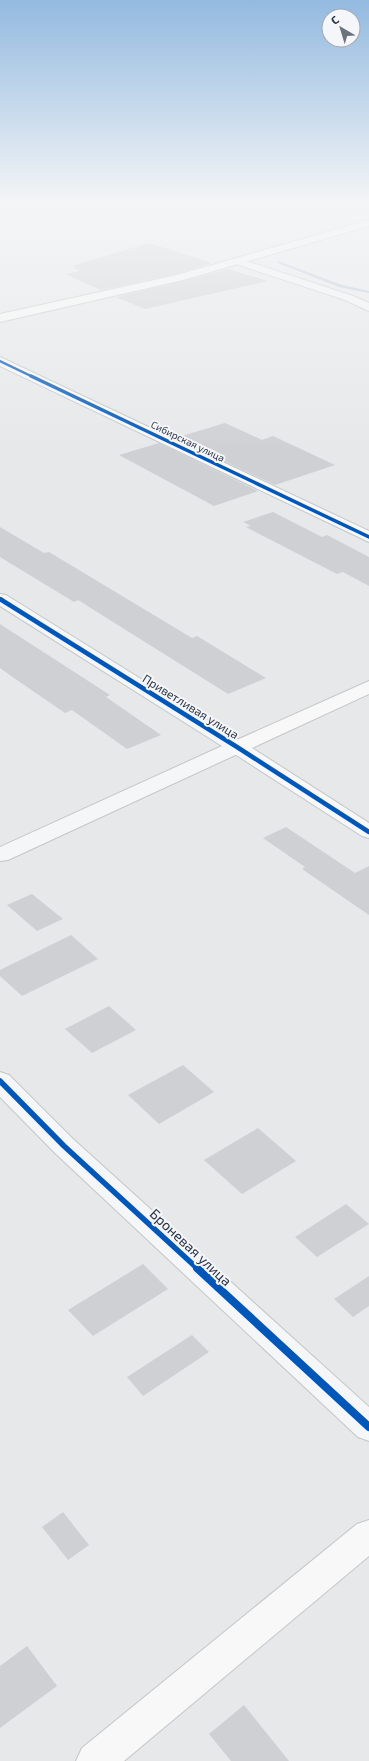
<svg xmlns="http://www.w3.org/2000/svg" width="369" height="1761" font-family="'Exo 2',sans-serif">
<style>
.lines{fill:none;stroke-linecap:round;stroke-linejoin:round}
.stream{fill:#b4c4d5;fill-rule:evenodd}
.building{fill:#ced0d3}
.street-casing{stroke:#c4c6c8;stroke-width:2}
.secondary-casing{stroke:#c4c6c8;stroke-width:2}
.street{fill:#f5f6f7;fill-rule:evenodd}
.secondary{fill:#f8f8f8;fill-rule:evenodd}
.cycleway-far4-casing{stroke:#f4f6f9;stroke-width:4}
.cycleway-far3-casing{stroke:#f4f6f9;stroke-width:5}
.cycleway-far2-casing{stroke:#f4f6f9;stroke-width:6}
.cycleway-far1-casing{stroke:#f4f6f9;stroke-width:8}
.cycleway-casing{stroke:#f4f6f9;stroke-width:10}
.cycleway-far4{stroke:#0057b8;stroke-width:2.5}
.cycleway-far3{stroke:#0057b8;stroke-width:3.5}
.cycleway-far2{stroke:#0057b8;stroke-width:4.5}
.cycleway-far1{stroke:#0057b8;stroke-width:5.5}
.cycleway{stroke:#0057b8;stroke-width:8}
.labels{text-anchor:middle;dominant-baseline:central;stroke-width:4;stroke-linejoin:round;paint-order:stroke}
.far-street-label{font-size:10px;fill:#2b3445;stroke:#f4f6f9}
.street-label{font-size:12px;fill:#2b3445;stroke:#f4f6f9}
.near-street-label{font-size:14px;fill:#2b3445;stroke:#f4f6f9}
</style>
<rect width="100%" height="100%" fill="#e6e8ea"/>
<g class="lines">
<path class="stream" d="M170,204H174L175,207L172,208Z
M278,261L342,285L369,291V293L339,287L278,263Z"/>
</g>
<path class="building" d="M149,243L212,263L177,274L101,290L65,274L80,271L73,268L76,267L71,266Z
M228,269L268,281L145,309L116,297L183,281Z
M225,423L262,440L273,436L335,465L275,485L175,438Z
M159,443L258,491L214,506L119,455Z
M273,512L322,537L327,535L369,557V586L343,572L337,574L246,527L251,526L243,522Z
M0,527L44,553L49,552L192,638L197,636L266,678L228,694L78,600L74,602L0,557Z
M0,624L110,695L106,697L161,735L127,749L72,710L65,713L14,678L0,668Z
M286,827L355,873L369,866V915L302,869L305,867L263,838Z
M32,894L63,919L37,931L7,905Z
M71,935L98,959L22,996L0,976V970Z
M109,1006L136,1030L92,1053L65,1029Z
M183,1065L214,1092L159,1124L128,1095Z
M258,1128L296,1161L242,1194L204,1160Z
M346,1204L369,1224L317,1257L295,1237Z
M143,1264L168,1289L93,1336L68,1310Z
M369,1276V1306L353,1317L334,1299Z
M192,1335L209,1352L143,1396L127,1377Z
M63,1512L89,1545L68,1560L42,1527Z
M27,1646L57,1686L0,1728V1666Z
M244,1705L289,1761H231L209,1734Z"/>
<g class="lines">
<g class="street-casing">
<path id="street" d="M237,258L353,296L369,303V311L345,300L233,263L231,261Z
M0,594L6,595L244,743L247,747L244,751L8,860L0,861V847L222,746L0,606Z
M0,1072L9,1075L73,1139L369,1407V1441L358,1437L55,1153L0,1097Z"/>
</g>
<g class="secondary-casing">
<path id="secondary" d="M369,220V226L183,280L0,322V314L177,275Z
M0,357L369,531V542L0,366Z
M369,681V694L252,748L369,823V838L362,836L230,751L227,747L230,743Z
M369,1520V1556L124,1761H76L82,1748L357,1524Z"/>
</g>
<use href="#street" class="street"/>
<use href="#secondary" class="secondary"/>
<g class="cycleway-far4-casing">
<path id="cycleway-far4" d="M0,361L33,377"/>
</g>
<g class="cycleway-far3-casing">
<path id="cycleway-far3" d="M31,376L369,537
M0,599L2,600"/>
</g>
<g class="cycleway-far2-casing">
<path id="cycleway-far2" d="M0,599L237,747L369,832"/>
</g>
<g class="cycleway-far1-casing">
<path id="cycleway-far1" d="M0,1081L64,1146L198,1269"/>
</g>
<g class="cycleway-casing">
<path id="cycleway" d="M197,1268L369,1427"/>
</g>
<use href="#cycleway-far4" class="cycleway-far4"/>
<use href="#cycleway-far3" class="cycleway-far3"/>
<use href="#cycleway-far2" class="cycleway-far2"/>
<use href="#cycleway-far1" class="cycleway-far1"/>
<use href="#cycleway" class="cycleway"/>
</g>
<linearGradient id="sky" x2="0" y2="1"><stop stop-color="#93bae0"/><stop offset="0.45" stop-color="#f4f5f6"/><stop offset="1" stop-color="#f4f5f6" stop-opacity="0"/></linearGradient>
<rect width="369" height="451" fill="url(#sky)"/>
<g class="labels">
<g class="far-street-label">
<text transform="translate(188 441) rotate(26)">Сибирская улица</text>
</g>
<g class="street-label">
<text transform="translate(191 706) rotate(32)">Приветливая улица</text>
</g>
<g class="near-street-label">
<text transform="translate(191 1247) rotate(43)">Броневая улица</text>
</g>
</g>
<g transform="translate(341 28) rotate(322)"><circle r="19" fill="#f4f6f9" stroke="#a4a8b1"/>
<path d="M0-3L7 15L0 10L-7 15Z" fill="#6c737f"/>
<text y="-6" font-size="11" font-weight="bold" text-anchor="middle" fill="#2b3445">С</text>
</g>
</svg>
